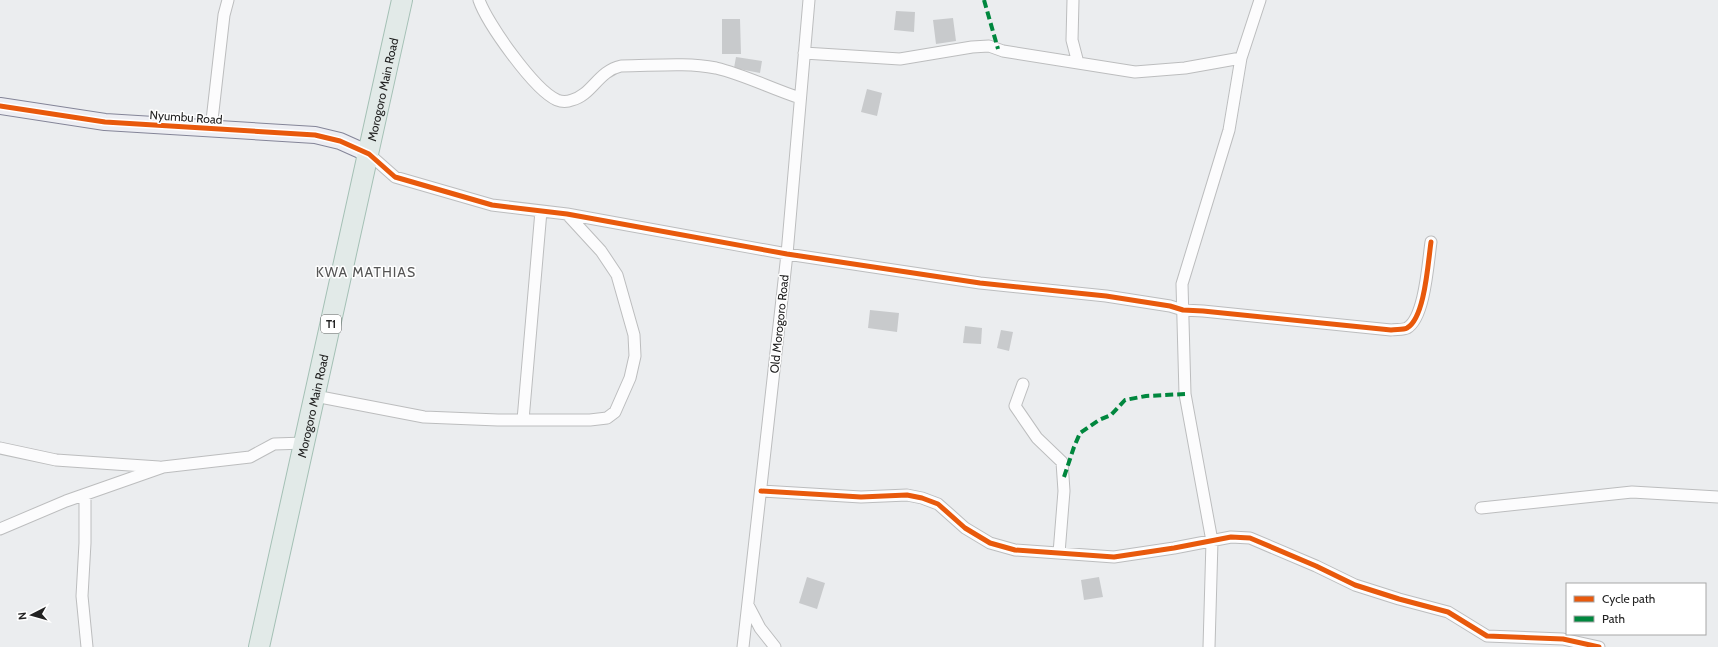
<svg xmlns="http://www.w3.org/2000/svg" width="1718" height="647" font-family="Cabin,sans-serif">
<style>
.building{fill:#c8cacc}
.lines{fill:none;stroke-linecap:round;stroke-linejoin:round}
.street-casing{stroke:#bcbdbe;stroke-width:13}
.secondary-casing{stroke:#848598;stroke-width:18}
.highway-casing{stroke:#a4c0b5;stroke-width:22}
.street{stroke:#fcfcfd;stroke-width:11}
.secondary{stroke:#edeef3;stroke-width:16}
.highway{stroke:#e2eae8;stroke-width:20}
.quiet{stroke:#00873e;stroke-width:4;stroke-dasharray:8 4;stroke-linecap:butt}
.cycleway-casing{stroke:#fff;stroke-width:8}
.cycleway{stroke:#e8590c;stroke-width:5}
.labels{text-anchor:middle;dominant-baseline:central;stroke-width:3;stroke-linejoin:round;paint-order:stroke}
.shield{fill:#fff;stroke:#646464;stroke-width:1}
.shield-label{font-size:11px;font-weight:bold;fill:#222}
.street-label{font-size:12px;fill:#222;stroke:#fff}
.quarter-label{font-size:14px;letter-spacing:1px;fill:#555;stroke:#fff}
</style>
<rect width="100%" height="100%" fill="#ebedef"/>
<path class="building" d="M896,11L915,12L914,32L894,30Z
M953,18L956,41L936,44L933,20Z
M722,19H740L741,54H722Z
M736,57L762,61L760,73L734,68Z
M867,89L882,93L877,116L861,112Z
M870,310L899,313L897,332L868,328Z
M965,326L982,328L981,344L963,343Z
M1001,330L1013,332L1009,351L997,348Z
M807,577L825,583L817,609L799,603Z
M1099,577L1103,597L1084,600L1081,580Z"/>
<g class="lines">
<g class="street-casing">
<path id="street" d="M479,0C487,23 534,90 557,100C562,102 567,102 572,100C592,95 598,71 621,66C652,66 685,62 716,68C745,75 772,89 800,98
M1073,0L1072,40L1078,63
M804,53L900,59L972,47L989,46L1003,51L1135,72L1185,68L1241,58
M211,129L224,15L228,0
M369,154L395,177L492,205L567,214L787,254L980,283L1106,296L1170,306L1183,310L1203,311L1391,330C1396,329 1403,330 1407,328C1425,318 1428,262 1431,242
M1023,384L1015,406L1037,438L1062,462L1064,491L1059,553
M315,396L424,417L498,420H590L607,418L615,412L630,378L635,356L634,335L617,275L601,251L567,214
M523,420L541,211
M0,448L56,460L159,467
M761,491L861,497L907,495L922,498L938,504L965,528L990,543L1015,550L1114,557L1174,548L1231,537L1250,538L1316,566L1355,585L1399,599L1448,612L1487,636L1563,639L1599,647
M85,495V543L82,596L87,647
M1481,508L1632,492L1718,497
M0,529L66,501L163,467L250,457L274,444L305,443
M748,605L760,628L775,647
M743,647L787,254L809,0
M1209,647L1212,541L1185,394L1182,284L1229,130L1241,58L1260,0"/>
</g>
<g class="secondary-casing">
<path id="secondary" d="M0,106L105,122L315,135L340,141L369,154"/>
</g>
<g class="highway-casing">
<g id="highway">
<path id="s1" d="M259,647L402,0"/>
</g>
</g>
<use href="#street" class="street"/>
<use href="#secondary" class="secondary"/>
<use href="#highway" class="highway"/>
<path class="quiet" d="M984,0L998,49
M1064,477L1074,447L1080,433L1099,420L1111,415L1125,400L1146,396L1185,394"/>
<g class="cycleway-casing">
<path id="cycleway" d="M0,106L105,122L315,135L340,141L369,154L395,177L492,205L567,214L787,254L980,283L1106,296L1170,306L1183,310L1203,311L1391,330C1396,329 1403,330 1407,328C1425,318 1428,262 1431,242
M761,491L861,497L907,495L922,498L938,504L965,528L990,543L1015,550L1114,557L1174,548L1231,537L1250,538L1316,566L1355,585L1399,599L1448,612L1487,636L1563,639L1599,647"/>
</g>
<use href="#cycleway" class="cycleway"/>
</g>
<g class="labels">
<rect class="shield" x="321" y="315" width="20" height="18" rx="3"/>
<g class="shield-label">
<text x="331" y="324">T1</text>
</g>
<g class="street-label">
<text stroke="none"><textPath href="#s1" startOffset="571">Morogoro Main Road</textPath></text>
<text transform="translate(186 117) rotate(4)">Nyumbu Road</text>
<text transform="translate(779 324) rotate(-84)">Old Morogoro Road</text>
<text stroke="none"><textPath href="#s1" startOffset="247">Morogoro Main Road</textPath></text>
</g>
<g class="quarter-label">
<text x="366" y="272">KWA MATHIAS</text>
</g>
</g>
<rect x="1566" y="583" width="140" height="52" fill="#ffffff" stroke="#a7a7a7"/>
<rect x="1574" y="596" width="20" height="6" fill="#e8590c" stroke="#a7a7a7"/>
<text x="1602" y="603" font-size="12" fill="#222222">Cycle path</text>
<rect x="1574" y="616" width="20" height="6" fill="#00873e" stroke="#a7a7a7"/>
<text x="1602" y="623" font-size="12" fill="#222222">Path</text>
<g transform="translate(32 615) rotate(264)" stroke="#ffffff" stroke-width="3" paint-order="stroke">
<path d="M0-3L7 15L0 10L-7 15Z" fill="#222222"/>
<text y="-6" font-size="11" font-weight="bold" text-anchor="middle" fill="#222222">N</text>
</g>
</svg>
